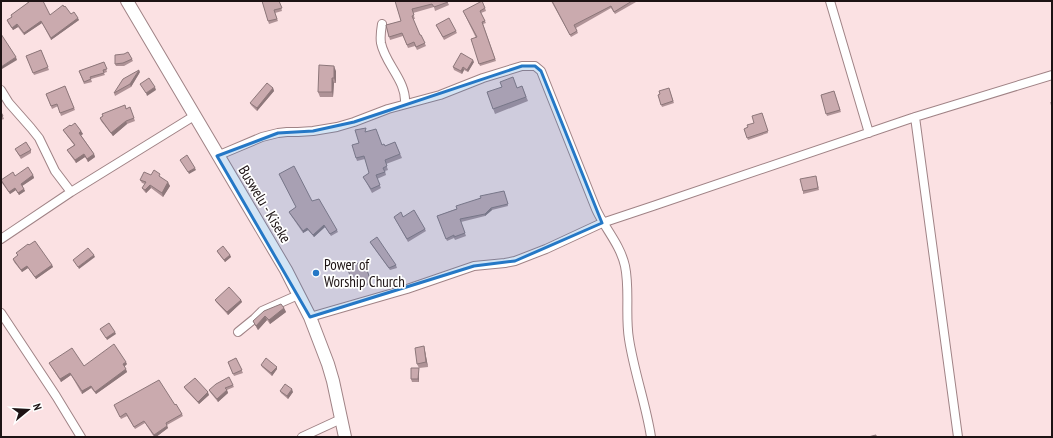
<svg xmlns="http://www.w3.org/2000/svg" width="1053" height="438" font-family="'PT Sans Narrow',sans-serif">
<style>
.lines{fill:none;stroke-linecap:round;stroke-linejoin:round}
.minor-casing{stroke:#a08386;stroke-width:10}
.secondary-casing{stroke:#a08386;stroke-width:14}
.minor{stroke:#fff;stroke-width:8}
.secondary{stroke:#fff;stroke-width:12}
.wall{fill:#ae9296}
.shaded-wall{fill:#8d777a}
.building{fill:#caaaae;stroke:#8d777a}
.marked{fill:#2578c6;fill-opacity:0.2;stroke:#2578c6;stroke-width:3;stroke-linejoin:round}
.poi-dot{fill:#2578c6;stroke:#fff;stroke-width:1.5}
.labels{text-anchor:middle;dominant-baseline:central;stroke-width:3.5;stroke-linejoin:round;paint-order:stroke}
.street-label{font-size:15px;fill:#1d1314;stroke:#fff}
.poi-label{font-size:15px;fill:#1d1314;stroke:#fff;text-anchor:start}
</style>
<rect width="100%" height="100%" fill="#fbe1e3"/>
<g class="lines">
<g class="minor-casing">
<path id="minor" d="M830,1L869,133
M382,24C381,30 380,37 381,43C385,64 407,81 405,104
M1,90L9,103L31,128L39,138L55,171L71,192
M915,117L958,437
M217,156L262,137L278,133L287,132H298L313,131L337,127L354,122L388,109L440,95L483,78L522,66H535L541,71L596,209C605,229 620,244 625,266C630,290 625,315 629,339C634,372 646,404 651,437
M1,239L71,192L194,116
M1,313L56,396L81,437
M310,317L407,289L474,266L505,263L515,261L546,249L602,223L653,206L915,117L1052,75
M238,332L254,319L262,311L298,295
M302,437L341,419"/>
</g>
<g class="secondary-casing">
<path id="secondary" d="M127,1L286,270L310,317L328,364L333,381L345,437"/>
</g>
<use href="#minor" class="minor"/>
<use href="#secondary" class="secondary"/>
</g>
<path class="wall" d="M26,1H43L50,15L71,14L79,20L51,40L42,23L24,35L18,27L13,30L8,23L7,20L12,17L11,15L28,3Z
M262,1H279L282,11L275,13L278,21L269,24Z
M395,1H447L449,5L435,11L434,7L413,13L415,19H413L420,35H421L426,46L417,50L415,46L408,48L403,36L390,40L386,25L401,21Z
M551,1H635L636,2L615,14L611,8L576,28L578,33L571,37Z
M485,8L486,11L481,13L486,23L483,24L496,61L480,66L471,39L476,38L463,11Z
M436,25L456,31L457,33L444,40Z
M41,50L49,70L34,75L26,56Z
M124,54L132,59L133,61L124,66H116L115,64Z
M104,62L107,72L104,73L105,75L91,79L92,82L84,84L79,71Z
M474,62L468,72L464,70L462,74L454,70L453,67Z
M336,71V83H334L333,97H320L318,92Z
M140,72L131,87L115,96L114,93Z
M65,86L75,110L61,116L58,106L52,109L46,94Z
M522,86L528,101L495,114L487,92L517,88Z
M273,88L274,91L257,111L251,105L250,103Z
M669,88L674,103L662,107L658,95L660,94Z
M834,91L841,112L827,116L821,95Z
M130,107L135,121L127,124L113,136L101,121L100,118L103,116L102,114L126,109Z
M1,112L4,119L1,120Z
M762,113L768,133L748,140L744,129L748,127L754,123Z
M71,126L81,131L83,134L81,135L94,154L95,157L88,162L85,157L76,163L69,153L67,150L74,145L65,133L63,130Z
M367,131L382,145L385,146L395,142L402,158L386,164L388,170L385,171L386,175L377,179L381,188L372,193L365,180L363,177L369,173L365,159L357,161L356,158L359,143Z
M15,149L31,150V153L21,159Z
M279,174L312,201L337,230L338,232L331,236L325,227L314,237L308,230L303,233L290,214L289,212L296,207Z
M33,175L34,178L22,186L25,191L19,195L16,190L10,194L2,183L1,180L15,176Z
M151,175L162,178L170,186L163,197L151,188L146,193L144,191L142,188L145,184L142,183L140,180Z
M816,176L819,190L803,194V191Z
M504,191L508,206L492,210L485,216L461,222L466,236L455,240L454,238L447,241L437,216Z
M394,217H403L425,229L426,231L408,242Z
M370,242L396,265L397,268L390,270L371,244Z
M217,251L230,255L231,257L225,262L218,253Z
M16,253L52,265L53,267L36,279L28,268L22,272L14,262L13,259L18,256Z
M364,261L372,284L355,289L347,267Z
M215,300H241L242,302L228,315L216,302Z
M284,308L286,312L270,324L267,320L258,330L255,325L253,321Z
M424,346L425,351L428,367L419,368L417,364Z
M236,358L243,373L234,376L228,362Z
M49,363L84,366L127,364L124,366L127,372L96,394L91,388L82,394L71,375L61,382Z
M261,365L277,367V369L272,376L262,367Z
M419,371V382H412L411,379Z
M233,385L234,387L227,390L228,393L218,402L210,392L209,390Z
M184,387L209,395L199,404L185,389Z
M280,391L293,392L288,399L281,393Z
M114,405H175L182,414L183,416L167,425L168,428L156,437H154L145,423L135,429L127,416L121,419Z"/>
<path class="shaded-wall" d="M78,18L79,20L51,40V38Z
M41,21L42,23L24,35V33Z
M17,24L18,27L13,30L12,28Z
M16,57L17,60L2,69L1,67Z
M473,60L474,62L468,72L467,70Z
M334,66L336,71V83L334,78Z
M463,67L464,70L462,74L461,71Z
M139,70L140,72L131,87L130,84Z
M332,78L334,83L333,97L332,92Z
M155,87L156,90L147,96L146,93Z
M273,88L274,91L257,111V108Z
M126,121L127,124L113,136L111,133Z
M81,131L83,134L80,136L79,133Z
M84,154L85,157L76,163L75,160Z
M94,154L95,157L88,162L87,159Z
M195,168L196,170L189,174L188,172Z
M33,175L34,178L22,186L21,184Z
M168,182L170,186L163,197L162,193Z
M150,185L151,188L146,193L145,190Z
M15,188L16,190L10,194L9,192Z
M24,189L25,191L19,195L18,193Z
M491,208L492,210L485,216V214Z
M324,225L325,227L314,237L313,235Z
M307,228L308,230L303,233V231Z
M94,255L95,257L79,269L78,267Z
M230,255L231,257L225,262L224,260Z
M52,265L53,267L36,279L35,277Z
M27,266L28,268L22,272L21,270Z
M241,300L242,302L228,315L227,312Z
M284,308L286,312L270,324L269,320Z
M265,316L267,320L258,330L256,326Z
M115,332L116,334L107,340L106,338Z
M424,346L425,351L428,367L426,362Z
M126,362L127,364L124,367L123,364Z
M277,367V369L272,376L271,373Z
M419,368V382L418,379Z
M126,369L127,372L96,394L95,392Z
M70,373L71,375L61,382L60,379Z
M91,386V388L82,394V391Z
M292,389L293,392L288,399L287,396Z
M227,390L228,393L218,402L217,399Z
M208,392L209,395L199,404L198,402Z
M167,426L168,428L156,437H154V435Z"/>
<path class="building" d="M27,1H43L50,15L63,5L64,7L65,6L71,14L74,12L78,18L51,38L41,21L24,33L17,24L12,28L7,20L12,17L11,15L29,2Z
M262,1H279L282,8L274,10L277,19L268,21Z
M395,1H447L448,2L434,7L432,4L412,9L414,15L412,16L420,35H421L425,43L416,47L414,42L407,45L402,33L389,37L386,25L401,21Z
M482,1L485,8L480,11L485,21L482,22L495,59L479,64L471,39L477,37L463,11Z
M552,1H632L614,12L611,6L574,25L577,31L570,35Z
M449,18L456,31L443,37L436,25Z
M1,34L16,57L1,67Z
M41,50L48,67L33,73L26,56Z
M128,52L132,59L123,63L115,64V55L124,54Z
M461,53L473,60L467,70L463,67L461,71L453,67Z
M104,62L107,69L103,70L104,73L90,77L91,79L84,82L79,71Z
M319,65L334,66V78H332V92H318Z
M139,70L130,84L114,93L123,79Z
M513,77L517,88L522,86L526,97L493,109L487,92L502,87L500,82Z
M149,78L155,87L146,93L140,84Z
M267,83L273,88L257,108L250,103Z
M65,86L74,108L60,113L57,104L51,106L46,94Z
M669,88L673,101L661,105L658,95L660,94L659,91Z
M834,91L840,110L826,114L821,95Z
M1051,102H1052V109Z
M125,105L126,109L130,107L134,118L126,121L111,133L100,118L103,116L102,114Z
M1,112L3,116L1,117Z
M762,113L768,131L747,138L744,129L748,127L747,125L754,123L752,116Z
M75,123L81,131L79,133L94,154L87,159L84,154L75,160L67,150L75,145L63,130L70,125L71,126Z
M366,128L365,132L376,129L382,145L384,144L385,146L395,142L400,154L385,160L387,166L383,168L385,172L376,175L380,185L371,189L363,177L369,173L364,156L356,158L352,145L359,143L355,130Z
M26,142L31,150L20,156L15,149Z
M187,155L195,168L188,172L180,160Z
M294,166L312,201L319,199L337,230L330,234L324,225L313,235L307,228L303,231L289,212L296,207L279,174Z
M28,167L33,175L21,184L24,189L18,193L15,188L9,192L1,180L13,172L15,176Z
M154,170L160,174L159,176L168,182L162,193L150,185L145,190L142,188L146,182L140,180L144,172L151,175Z
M816,176L818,188L803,191L800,179Z
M504,191L508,204L491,208L485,214L460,219L465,233L454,237V235L446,239L437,216L457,209L456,206L481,198L480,196Z
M414,210L425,229L407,239L394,217L401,212L403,217Z
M377,237L396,265L389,268L370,242Z
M35,241L52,265L35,277L27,266L21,270L13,259L18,255L16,253L28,244L29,245Z
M223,246L230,255L224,260L217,251Z
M88,248L94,255L78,267L73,260Z
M364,261L371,282L354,287L347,267Z
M229,287L241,300L227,312L215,300Z
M281,304L284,308L269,320L265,316L256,326L253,321L264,311Z
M109,323L115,332L106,338L100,329Z
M114,344L126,362L123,364L126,369L95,392L91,386L82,391L70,373L60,379L49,363L72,348L84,366Z
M424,346L426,362L417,364L415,348Z
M236,358L242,370L233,374L228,362Z
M266,358L277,367L271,373L261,365Z
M411,368H419L418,379H411Z
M229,377L233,385L225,388L227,390L217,399L209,390L216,384Z
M195,378L208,392L198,402L184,387Z
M159,380L175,405L176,404L182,414L166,423L167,426L154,435L144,421L134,427L126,413L120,417L114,405Z
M285,384L292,389L287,396L280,391Z
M876,435V437H868Z"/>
<path class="marked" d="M522,66H535L541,71L602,223L515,261L474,266L310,317L217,156L278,133L313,131L354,122Z"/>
<circle class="poi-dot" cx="316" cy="273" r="4"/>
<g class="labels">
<g class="street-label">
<text transform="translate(265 204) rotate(59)">Buswelu - Kiseke</text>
</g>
<g class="poi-label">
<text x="324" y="264">Power of<tspan x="324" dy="17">Worship Church</tspan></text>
</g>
</g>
<rect width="1053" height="438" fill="none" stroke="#1d1314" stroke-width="4"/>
<g transform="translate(28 410) rotate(72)" stroke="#ffffff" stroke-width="3" paint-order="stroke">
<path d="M0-3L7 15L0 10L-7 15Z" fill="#1d1314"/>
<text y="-6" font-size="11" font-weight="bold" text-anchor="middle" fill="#1d1314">N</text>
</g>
</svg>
